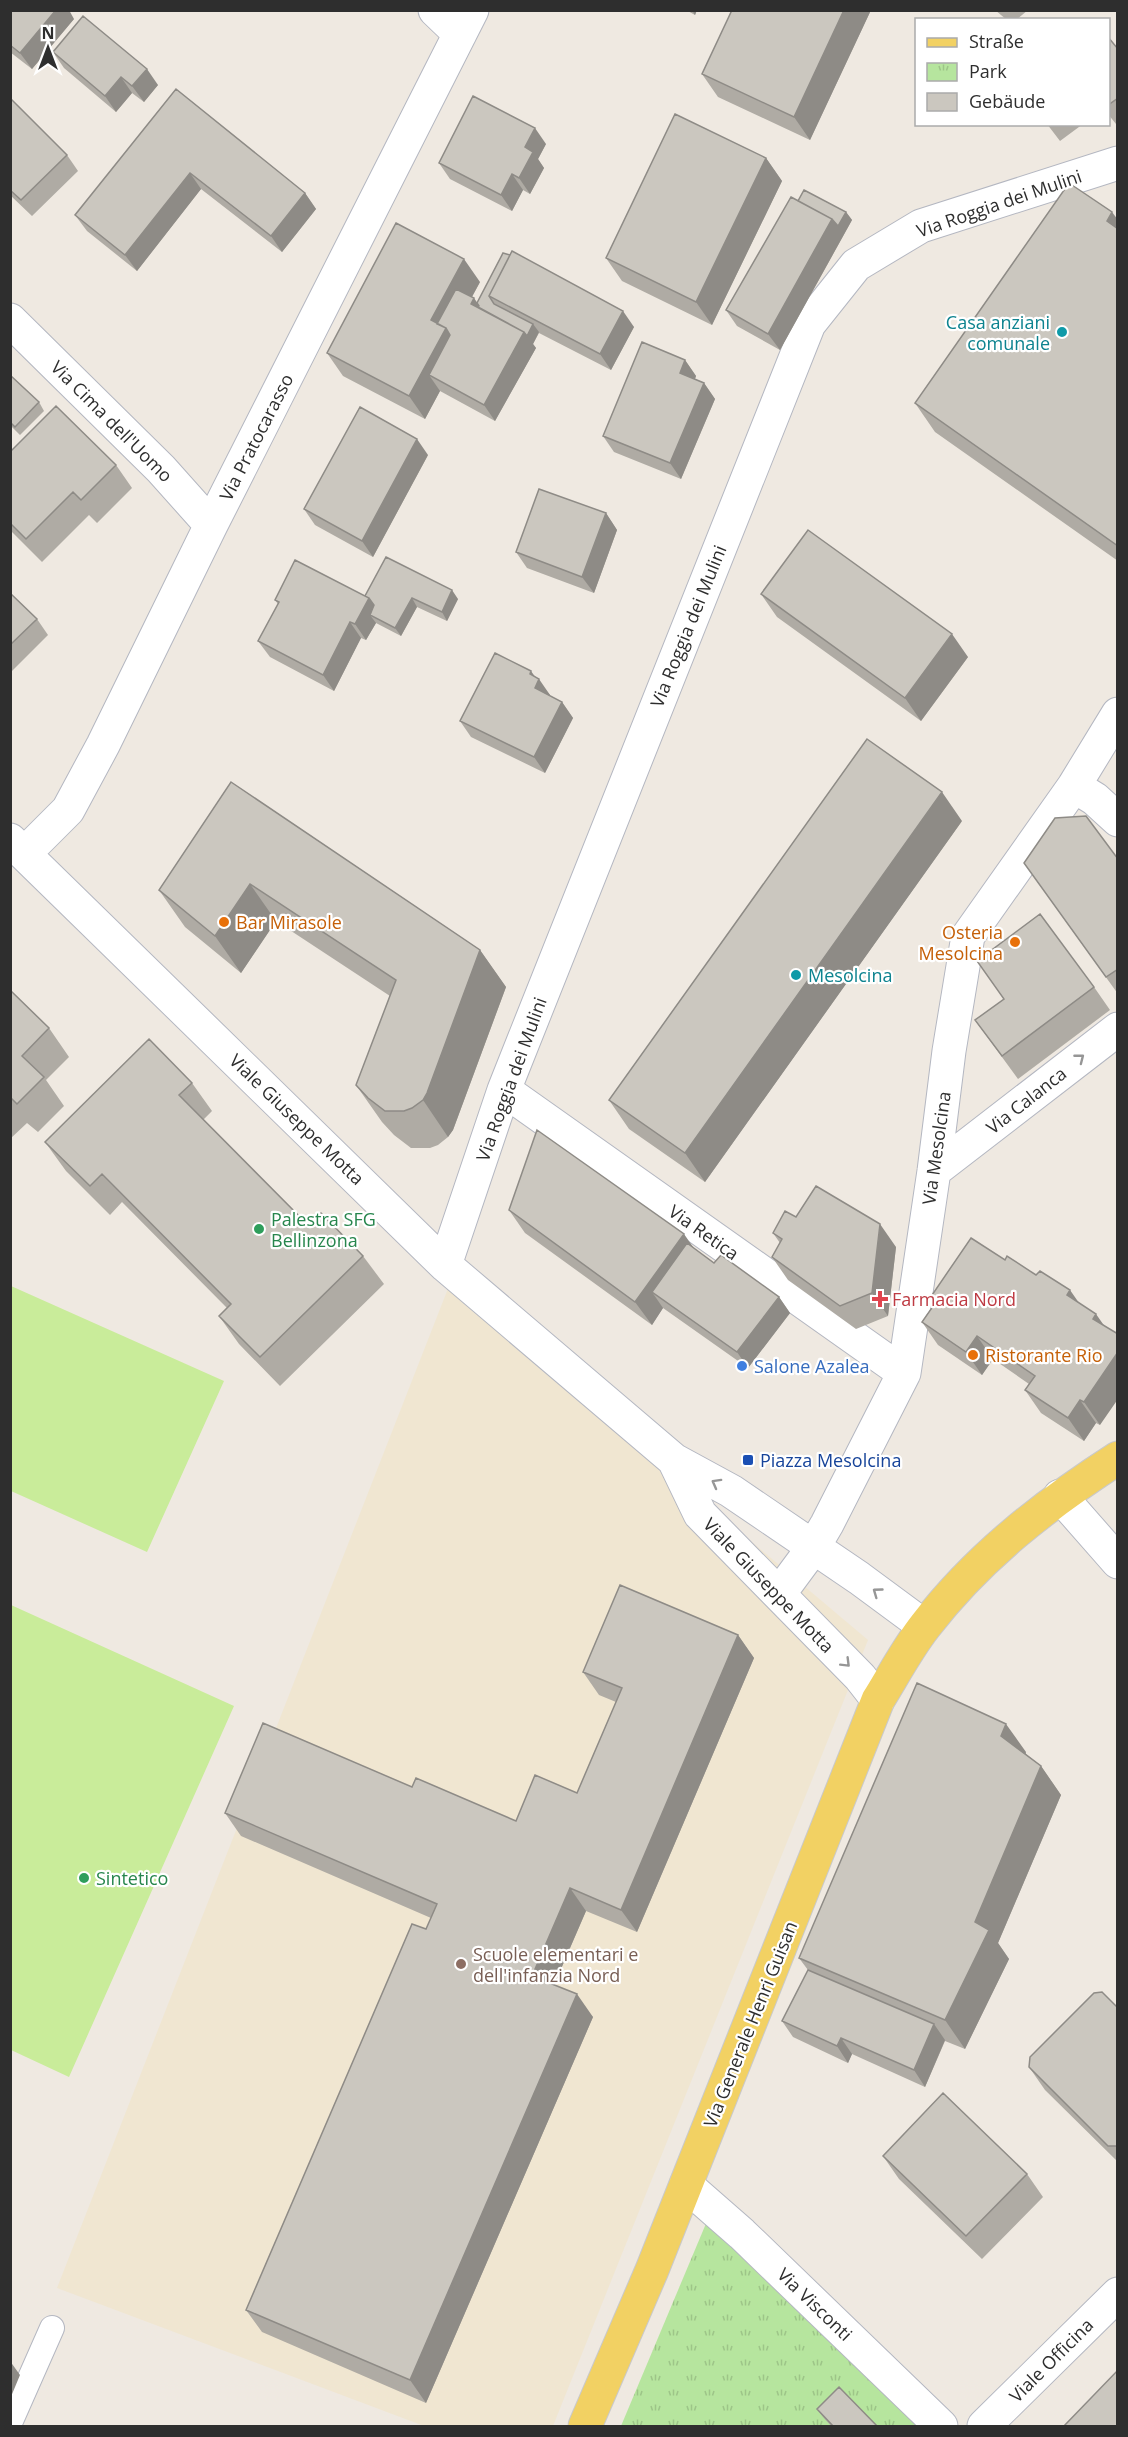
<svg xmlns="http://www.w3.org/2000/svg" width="1128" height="2437" font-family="'Open Sans',sans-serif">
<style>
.education{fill:#f0e6d1}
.park{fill:url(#park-tufts)}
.pitch{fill:#c9ec9a}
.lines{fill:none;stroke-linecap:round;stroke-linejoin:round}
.lane-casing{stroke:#b4b7c1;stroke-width:26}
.street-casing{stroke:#b4b7c1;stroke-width:35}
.primary-casing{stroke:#c9c9c9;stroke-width:35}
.lane{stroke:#fff;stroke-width:24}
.street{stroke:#fff;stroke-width:33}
.primary{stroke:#f2d163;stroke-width:33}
.wall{fill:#afaba4}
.shaded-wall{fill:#8e8b86}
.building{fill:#cbc7bf;stroke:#8e8b86;stroke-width:1.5}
.oneway{stroke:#969696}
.culture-dot{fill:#0f9aa8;stroke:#fff;stroke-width:2}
.food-dot{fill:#e8710a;stroke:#fff;stroke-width:2}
.leisure-dot{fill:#2e9e5b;stroke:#fff;stroke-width:2}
.health-dot{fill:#e0444e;stroke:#fff;stroke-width:2}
.shop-dot{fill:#3f7fe0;stroke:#fff;stroke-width:2}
.transit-dot{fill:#1a4fb4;stroke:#fff;stroke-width:2}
.education-dot{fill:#8d6e63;stroke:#fff;stroke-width:2}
.labels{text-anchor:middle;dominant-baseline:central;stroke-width:4.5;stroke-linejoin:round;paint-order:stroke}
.street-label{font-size:18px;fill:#2e2e2e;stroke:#fff}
.culture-label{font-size:18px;fill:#0d838f;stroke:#fff;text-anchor:end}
.food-label{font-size:18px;fill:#c56008;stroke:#fff;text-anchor:start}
.leisure-label{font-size:18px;fill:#27864d;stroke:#fff;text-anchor:start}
.health-label{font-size:18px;fill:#be3a42;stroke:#fff;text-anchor:start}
.shop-label{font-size:18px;fill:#366cbe;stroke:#fff;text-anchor:start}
.transit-label{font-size:18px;fill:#164399;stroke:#fff;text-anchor:start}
.education-label{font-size:18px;fill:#785e54;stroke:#fff;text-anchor:start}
</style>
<defs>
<pattern id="park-tufts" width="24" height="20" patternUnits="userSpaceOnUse" patternTransform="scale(1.5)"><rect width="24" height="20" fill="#b6e59e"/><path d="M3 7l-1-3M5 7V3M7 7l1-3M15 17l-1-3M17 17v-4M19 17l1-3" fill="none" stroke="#9dc588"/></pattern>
</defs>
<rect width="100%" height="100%" fill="#efe9e1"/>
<path class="education" d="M449,1286L868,1640L553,2426H424L57,2288Z"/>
<path class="park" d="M710,2214L921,2426H621Z"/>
<path class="pitch" d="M11,1286L224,1381L147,1552L11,1491Z
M11,1605L234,1706L69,2077L11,2050Z"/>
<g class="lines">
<g class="lane-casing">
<path id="lane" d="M10,2423L52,2328"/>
</g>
<g class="street-casing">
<path id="street" d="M435,10L460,34
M10,320L161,469L211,525
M1074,786L1095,799L1118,820
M10,840L445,1265L674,1460L731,1491L859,1578L924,1626
M25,853L68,810L103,745L211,525L472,10
M504,1090L904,1373
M934,1171L1118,1029
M445,1265L504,1090L809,324L856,265L921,226L1118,163
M674,1460L700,1514L860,1677L878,1700
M1060,1496L1118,1562
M779,1594L813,1548L827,1524L904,1373L934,1171L949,1051L968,936L1074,786L1118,714
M686,2185L742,2234L941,2426
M984,2426L1118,2294"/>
</g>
<g class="primary-casing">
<path id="primary" d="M585,2426L652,2270L878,1700C893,1676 907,1649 925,1626C978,1557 1045,1505 1118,1458"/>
</g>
<use href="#lane" class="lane"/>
<use href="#street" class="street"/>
<use href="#primary" class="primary"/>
</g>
<path class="wall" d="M10,10L74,19L32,69L10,52Z
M686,10H697L695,15Z
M732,10H871L810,140L718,97L702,74Z
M995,10H1028L1016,20H1007Z
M1108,37L1118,49V123L1116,124L1108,114Z
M53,52L158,85L144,102L132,93L116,112L64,68Z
M176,89L305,193L316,209L282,252L201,189L137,271L87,231L75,215Z
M10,98L67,155L78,171L32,216L10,195Z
M1047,124H1083L1060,141Z
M546,144L538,159L544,168L530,194L523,190L512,211L450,179L439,163Z
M766,158L782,181L712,325L622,281L606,258Z
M798,201L846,212L852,220L780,350L737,326L726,310Z
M1118,220V561L935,432L915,403Z
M503,253L634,327L611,370L539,333L533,344L536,348L495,421L440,391L425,419L343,376L327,353L480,282L472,297L477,303Z
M685,360L696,376L695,379L704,383L715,399L681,479L614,452L603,436Z
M10,375L39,402L44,411L20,435L10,425Z
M10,452L116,465L132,488L97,523L89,515L42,562L10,530Z
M428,455L373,557L315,525L304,509Z
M606,513L617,530L594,593L527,568L516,552Z
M10,593L37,619L48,635L10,673Z
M761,594L968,657L921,721L777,617Z
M365,596L458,599L447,621L417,607L401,636L376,623L366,640L361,638L334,691L270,657L258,641L278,604L275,600Z
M535,677L550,695V696L562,702L573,718L545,773L471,737L460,721Z
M231,782L480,950L506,987L453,1130L448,1137L438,1145L430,1148H411L394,1135L382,1122L356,1085L390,996L276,921L241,973L185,927L159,890Z
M962,821L705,1182L629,1129L609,1100Z
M1118,859V994L1024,863Z
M977,961L1094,987L1110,1010L1018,1079L975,1020L1004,999Z
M10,990L49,1028L69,1057L46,1080L64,1106L38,1132L27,1123L10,1139Z
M192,1083L212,1111L203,1120L308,1225L363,1256L384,1284L280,1386L239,1344L219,1316L227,1308L122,1202L110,1215L66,1171L45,1142Z
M509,1210L694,1248L714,1263L779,1297L790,1313L748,1368L663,1308L652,1325L525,1233Z
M796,1217L896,1247L888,1316L856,1329L788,1280L772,1257L780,1243L773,1233Z
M1005,1260L1078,1302L1104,1326L1100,1425L1096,1423L1084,1441L1041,1413L1025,1390L1029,1384L993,1359L982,1375L938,1345L922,1322L934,1304L930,1298Z
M738,1635L754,1658L637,1932L586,1911L554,1985L593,2017L426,2403L262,2332L246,2310L431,1918L241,1836L225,1813L412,1787L516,1821L577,1793L616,1702L599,1695L583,1672Z
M1026,1752V1754L1041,1766L1061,1795L998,1943L1009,1959L965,2049L945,2041L925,2087L852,2054L848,2063L793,2037L782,2021L808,1970L799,1958Z
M1118,2008V2162L1045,2090L1029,2067Z
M883,2156L1027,2174L1043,2197L982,2259L899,2179Z
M817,2409L878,2427H832L823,2417Z"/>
<path class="shaded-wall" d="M56,10H69L74,19L32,69L20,53Z
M692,10H697L695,15Z
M844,10H871L810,140L794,117Z
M147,69L158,85L144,102L132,86Z
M121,77L132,93L116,112L105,96Z
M535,128L546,144L538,159L544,168L530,194L519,178L525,147Z
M766,158L782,181L712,325L696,302Z
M190,173L201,189L137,271L125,255Z
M512,174L523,190L512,211L501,195Z
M305,193L316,209L282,252L271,236Z
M846,212L852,220L780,350L768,334L832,219Z
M1112,212L1118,220V236L1107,221Z
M464,259L480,282L429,375L440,391L425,419L409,396L431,320Z
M474,298L485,314L471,304Z
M623,311L634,327L611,370L600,354Z
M533,324L539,332L533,344L536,348L495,421L484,405L524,332Z
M685,360L696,376L691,389L680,373Z
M704,383L715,399L681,479L670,463Z
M417,439L428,455L373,557L362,541Z
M606,513L617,530L594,593L582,577Z
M452,590L458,599L447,621L442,612Z
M369,598L380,614L370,615L376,623L366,640L355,624Z
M412,598L417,607L401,636L395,628Z
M350,622L361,638L334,691L323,675Z
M952,634L968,657L921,721L905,698Z
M531,671L538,681L539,679L550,695L546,704L535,688L530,674Z
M562,702L573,718L545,773L534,757Z
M942,792L962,821L705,1182L685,1153Z
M250,884L276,921L241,973L215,936Z
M480,950L506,987L453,1130L448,1137L423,1100Z
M880,1224L896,1247L888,1316L872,1293Z
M684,1234L700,1257L652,1292L663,1308L652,1325L635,1302Z
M1070,1290L1086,1313L1067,1295Z
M779,1297L790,1313L748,1368L737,1352Z
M1096,1314L1112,1337L1093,1319Z
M977,1336L993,1359L982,1375L966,1352Z
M1118,1352V1399L1100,1425L1084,1402Z
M1080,1400L1096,1423L1084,1441L1068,1418Z
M738,1635L754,1658L637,1932L621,1910Z
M1006,1724L1026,1752L1022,1764L1001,1736Z
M1041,1766L1061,1795L998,1943L1009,1959L965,2049L945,2020L975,1922Z
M570,1888L586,1911L548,1999L532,1976Z
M577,1994L593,2017L426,2403L410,2380Z
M934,2024L945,2040L925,2087L914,2070Z
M841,2038L852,2054L848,2063L837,2046Z
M10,2361L20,2375L10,2399Z"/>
<path class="building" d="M10,10H56L20,53L10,45Z
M732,10H844L794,117L702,74Z
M83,16L147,69L132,86L121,77L105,96L53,52Z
M1108,37L1118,49V98L1108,105Z
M176,89L305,193L271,236L190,173L125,255L75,215Z
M473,96L535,128L525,147L533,152L519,178L512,174L501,195L439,163Z
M10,98L67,155L21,200L10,190Z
M675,114L766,158L696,302L606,258Z
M1069,183L1112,212L1107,221L1118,229V546L915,403Z
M804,190L846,212L838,226L832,219L798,201Z
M791,197L832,219L768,334L726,310Z
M396,223L464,259L431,320L446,328L409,396L327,353Z
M512,251L623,311L600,354L489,296Z
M503,253L510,255L489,296L494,304L533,324L527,336L524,332L478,307L479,306L477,303Z
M456,289L474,298L471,304L524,332L484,405L429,375L450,335L446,328L437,324Z
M642,342L685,360L680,373L704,383L670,463L603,436Z
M10,375L39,402L15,427L10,422Z
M56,406L116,465L81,500L73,492L26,539L10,523V452Z
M360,407L417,439L362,541L304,509Z
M539,489L606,513L582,577L516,552Z
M808,530L952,634L905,698L761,594Z
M386,557L452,590L442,612L412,598L395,628L370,615L374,605L369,598L365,596Z
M295,560L369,598L355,624L350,622L323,675L258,641L279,602L275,600Z
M10,593L37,619L10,645Z
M495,653L531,671L530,674L539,679L535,688L562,702L534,757L460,721Z
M867,739L942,792L685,1153L609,1100Z
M231,782L480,950L427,1093L423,1100L412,1108L404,1111H385L368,1098L356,1085L396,980L250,884L215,936L159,890Z
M1086,816L1118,859V969L1106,977L1024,863L1055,818Z
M1040,914L1094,987L1002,1056L975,1020L1004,999L977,961Z
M10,990L49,1028L22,1056L44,1077L17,1104L10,1097Z
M149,1039L192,1083L179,1095L308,1225L321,1213L363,1256L260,1357L219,1316L231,1304L102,1174L90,1186L45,1142Z
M537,1130L684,1234L635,1302L509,1210Z
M816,1186L880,1224L872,1293L840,1306L772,1257L782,1239L773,1233L785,1211L796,1217Z
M971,1238L1005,1260L1007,1256L1036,1275L1040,1271L1070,1290L1067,1295L1096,1314L1093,1319L1118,1334V1352L1084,1402L1080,1400L1068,1418L1025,1390L1035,1376L977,1336L966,1352L922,1322L936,1302L930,1298Z
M687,1243L714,1263L721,1255L779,1297L737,1352L652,1292Z
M620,1585L738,1635L621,1910L570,1888L532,1976L577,1994L410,2380L246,2310L412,1924L426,1929L437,1904L225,1813L263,1723L412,1787L416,1778L516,1821L535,1775L577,1793L622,1688L583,1672Z
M917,1683L1006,1724L1001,1736L1041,1766L975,1922L989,1930L945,2020L799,1958Z
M808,1970L934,2024L914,2070L841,2038L837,2046L782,2021Z
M1102,1992L1118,2008L1117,2146H1108L1029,2067L1030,2057L1094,1993Z
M943,2093L1027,2174L966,2236L883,2156Z
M1118,2370V2427H1063Z
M839,2387L878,2427H834L817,2409Z"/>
<defs><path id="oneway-chevron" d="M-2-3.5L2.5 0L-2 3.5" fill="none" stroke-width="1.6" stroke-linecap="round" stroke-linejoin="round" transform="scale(1.5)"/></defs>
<g class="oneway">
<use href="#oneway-chevron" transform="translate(1080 1058) rotate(-38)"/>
<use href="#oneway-chevron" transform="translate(716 1483) rotate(-151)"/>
<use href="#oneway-chevron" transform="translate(877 1592) rotate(-144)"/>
<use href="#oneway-chevron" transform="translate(846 1663) rotate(45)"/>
</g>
<g class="culture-dot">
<circle cx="1062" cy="332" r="6"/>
<circle cx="796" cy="975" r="6"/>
</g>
<g class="food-dot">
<circle cx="224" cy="922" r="6"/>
<circle cx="1015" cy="942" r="6"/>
<circle cx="973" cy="1355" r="6"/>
</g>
<g class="leisure-dot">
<circle cx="259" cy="1229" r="6"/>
<circle cx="84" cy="1878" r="6"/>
</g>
<path class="health-dot" d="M877 1290h6v6h6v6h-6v6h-6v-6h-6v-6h6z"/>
<circle class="shop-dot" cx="742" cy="1366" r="6"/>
<rect class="transit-dot" x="742" y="1454" width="12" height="12" rx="3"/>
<circle class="education-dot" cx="461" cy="1964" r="6"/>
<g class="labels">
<g class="street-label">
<text transform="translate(999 203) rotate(-19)">Via Roggia dei Mulini</text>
<text transform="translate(112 421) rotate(45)">Via Cima dell'Uomo</text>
<text transform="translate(256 437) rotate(-63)">Via Pratocarasso</text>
<text transform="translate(688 626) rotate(-68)">Via Roggia dei Mulini</text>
<text transform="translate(511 1079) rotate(-70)">Via Roggia dei Mulini</text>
<text transform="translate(1026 1100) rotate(-38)">Via Calanca</text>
<text transform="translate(297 1119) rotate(44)">Viale Giuseppe Motta</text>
<text transform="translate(936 1148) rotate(-82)">Via Mesolcina</text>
<text transform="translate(704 1232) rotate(35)">Via Retica</text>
<text transform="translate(769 1585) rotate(46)">Viale Giuseppe Motta</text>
<text transform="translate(750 2024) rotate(-68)">Via Generale Henri Guisan</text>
<text transform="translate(815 2304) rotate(44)">Via Visconti</text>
<text transform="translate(1051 2360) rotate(-45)">Viale Officina</text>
</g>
<g class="culture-label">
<text x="1050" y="322">Casa anziani<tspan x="1050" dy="21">comunale</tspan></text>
<text x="808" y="975" text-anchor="start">Mesolcina</text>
</g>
<g class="food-label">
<text x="236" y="922">Bar Mirasole</text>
<text x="1003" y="932" text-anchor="end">Osteria<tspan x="1003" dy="21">Mesolcina</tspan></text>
<text x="985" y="1355">Ristorante Rio</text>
</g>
<g class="leisure-label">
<text x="271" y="1219">Palestra SFG<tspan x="271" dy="21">Bellinzona</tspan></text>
<text x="96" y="1878">Sintetico</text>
</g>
<g class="health-label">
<text x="892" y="1299">Farmacia Nord</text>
</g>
<g class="shop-label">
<text x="754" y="1366">Salone Azalea</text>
</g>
<g class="transit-label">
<text x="760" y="1460">Piazza Mesolcina</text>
</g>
<g class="education-label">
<text x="473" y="1954">Scuole elementari e<tspan x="473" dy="21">dell'infanzia Nord</tspan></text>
</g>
</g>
<rect width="1128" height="2437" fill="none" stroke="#2e2e2e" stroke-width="24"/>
<rect x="915" y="18" width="195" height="108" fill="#ffffff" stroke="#ababab" stroke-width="1.5"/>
<rect x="927" y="38" width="30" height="9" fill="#f2d163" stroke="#ababab" stroke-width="1.5"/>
<text x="969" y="48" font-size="18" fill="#2e2e2e">Straße</text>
<rect x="927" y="63" width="30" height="18" fill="url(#park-tufts)" stroke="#ababab" stroke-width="1.5"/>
<text x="969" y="78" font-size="18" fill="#2e2e2e">Park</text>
<rect x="927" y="93" width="30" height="18" fill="#cbc7bf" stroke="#ababab" stroke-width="1.5"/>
<text x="969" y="108" font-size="18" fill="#2e2e2e">Gebäude</text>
<g transform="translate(48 48)" stroke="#ffffff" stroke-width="4.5" paint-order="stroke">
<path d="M0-4.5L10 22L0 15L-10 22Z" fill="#2e2e2e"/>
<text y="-9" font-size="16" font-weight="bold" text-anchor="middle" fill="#2e2e2e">N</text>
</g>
</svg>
